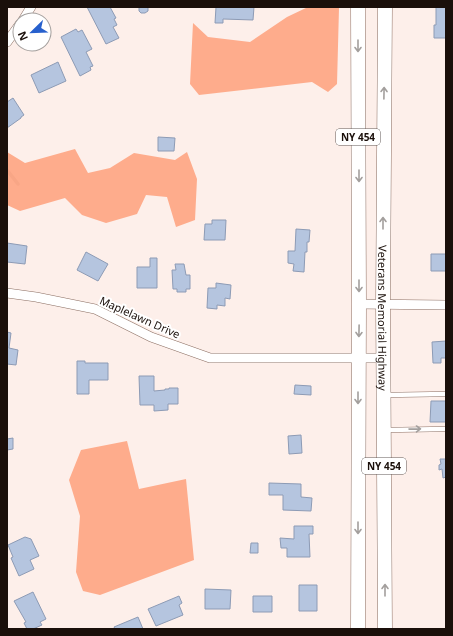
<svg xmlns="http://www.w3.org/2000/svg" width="453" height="636" font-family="'Noto Sans',sans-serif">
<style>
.forest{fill:#feac8c}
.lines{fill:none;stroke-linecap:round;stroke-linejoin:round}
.stream{stroke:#f8a686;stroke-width:3.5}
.building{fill:#b5c5df;stroke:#8d9bb5}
.lane-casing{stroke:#8b6e62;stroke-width:5.5}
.street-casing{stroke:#8b6e62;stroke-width:10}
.primary-casing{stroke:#8b6e62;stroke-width:15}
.lane{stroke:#fff;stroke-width:4.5}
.street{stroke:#fff;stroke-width:9}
.primary{stroke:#fff;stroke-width:14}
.oneway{stroke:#a39f9d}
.labels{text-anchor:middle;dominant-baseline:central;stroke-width:4;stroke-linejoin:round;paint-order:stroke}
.shield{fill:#fff;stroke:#5f5754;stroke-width:1}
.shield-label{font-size:10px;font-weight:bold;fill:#1a0f0a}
.street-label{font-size:11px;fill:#1a0f0a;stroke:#fff}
</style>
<rect width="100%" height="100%" fill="#fdefea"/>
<path class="forest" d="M308,7H336L339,8L337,84L328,92L312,82L199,95L190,84L193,23L208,37L250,42L287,17Z
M75,149L88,173L110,168L134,153L175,160L187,152L197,179L195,220L176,227L167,197L146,195L137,214L106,223L82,215L65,198L20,211L7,205V152L25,163Z
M127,441L139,489L186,479L194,560L100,595L83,591L76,572L80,516L69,480L81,450Z"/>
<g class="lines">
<path class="stream" d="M7,170L18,184"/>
</g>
<path class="building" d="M87,7H110L116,18L114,19L117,25L113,27L119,38L106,44Z
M139,7H154H148V11L145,13H141L139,11Z
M216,7H254L253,20L223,19V23H215Z
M436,7H446V38H434V25H436Z
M76,29L78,32L82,30L92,49L86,52L93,66L90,67L91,70L80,76L61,37Z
M58,62L66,81L39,93L31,75Z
M13,98L24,115L21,117V118L7,128V102Z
M158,137L175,138L174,151H158Z
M212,220H226L225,240H204L205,224H212Z
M296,229L310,230L309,242H307V252H305L304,272L293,271L294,264L288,263V251H295Z
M7,243L27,246L25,264L7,262Z
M86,252L108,264L98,281L77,270Z
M431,254H446V271H431Z
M150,258H157V288H137V267H150Z
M175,264H184L186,275H190V289H186V292H177V289H173L172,270H176Z
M216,283L231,285L230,299L225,298V306L217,305V309L207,308L208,288H216Z
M7,332L11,333L9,348L18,350L16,365L7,364Z
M446,341V358H441V363H433L432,342Z
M77,361H85V363H108V380H89V394H77Z
M139,376H154V391L165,390V389H169V388H178V404H168V410L154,411V405H140Z
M295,385L311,386V395L294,394Z
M431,401H446V422H430Z
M301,435L302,453L289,454L288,436Z
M13,438V449L7,450V439Z
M440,459H446V477L443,478L442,469L439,470V465L441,464Z
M269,483L301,484V497L312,498L311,511L283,510V495H269Z
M294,526H313V534H309L310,557H287V548H281L280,538L294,539Z
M25,537L31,539L39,556L30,560L34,569L19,576L11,558L13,557L8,545Z
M251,543H258V553H250Z
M299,585H317V611H299Z
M205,589L231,590L230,609H205Z
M33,592L46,619L40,622L42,625L33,629H27L24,623L26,622L14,601Z
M179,596L182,603L179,605L183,615L156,626L148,609Z
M253,596H272V612H253Z
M138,617L143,629H115L114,627Z"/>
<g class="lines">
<g class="lane-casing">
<path id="lane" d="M386,395L446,394
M386,430L446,429"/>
</g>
<g class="street-casing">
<path id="street" d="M23,20L31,7
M7,42L20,24
M7,293L36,297L95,309L151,337L210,358H384
M359,304L446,305"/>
</g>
<g class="primary-casing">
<g id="primary">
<path d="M358,7L359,304L358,629"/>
<path id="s1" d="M385,7L383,304L385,629"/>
</g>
</g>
<use href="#lane" class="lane"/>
<use href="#street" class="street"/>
<use href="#primary" class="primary"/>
</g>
<defs><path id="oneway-shaft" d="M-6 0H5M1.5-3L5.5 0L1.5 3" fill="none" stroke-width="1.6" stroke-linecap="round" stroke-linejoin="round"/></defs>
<g class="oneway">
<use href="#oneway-shaft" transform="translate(358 46) rotate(90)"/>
<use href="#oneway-shaft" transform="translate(384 93) rotate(-89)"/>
<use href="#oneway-shaft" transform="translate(359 176) rotate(90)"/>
<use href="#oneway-shaft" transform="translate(383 223) rotate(-90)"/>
<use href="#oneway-shaft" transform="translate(359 286) rotate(90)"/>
<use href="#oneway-shaft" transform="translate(359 331) rotate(91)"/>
<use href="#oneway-shaft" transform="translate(358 398) rotate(90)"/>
<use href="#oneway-shaft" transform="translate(415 429) rotate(-1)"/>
<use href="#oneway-shaft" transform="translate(358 528) rotate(90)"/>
<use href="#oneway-shaft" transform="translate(385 590) rotate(-90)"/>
</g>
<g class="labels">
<g class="shield">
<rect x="336" y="129" width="44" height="16" rx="3"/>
<rect x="362" y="458" width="44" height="16" rx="3"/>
</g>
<g class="shield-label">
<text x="358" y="137">NY 454</text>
<text x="384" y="466">NY 454</text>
</g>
<g class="street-label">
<text transform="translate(140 317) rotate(24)">Maplelawn Drive</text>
<text stroke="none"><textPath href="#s1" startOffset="311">Veterans Memorial Highway</textPath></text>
</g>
</g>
<rect width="453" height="636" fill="none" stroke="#1a0f0a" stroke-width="16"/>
<g transform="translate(32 32) rotate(247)"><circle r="19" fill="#ffffff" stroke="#a39f9d"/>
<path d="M0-3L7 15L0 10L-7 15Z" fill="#2760cd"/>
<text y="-6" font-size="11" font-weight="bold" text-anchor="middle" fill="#1a0f0a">N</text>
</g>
</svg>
